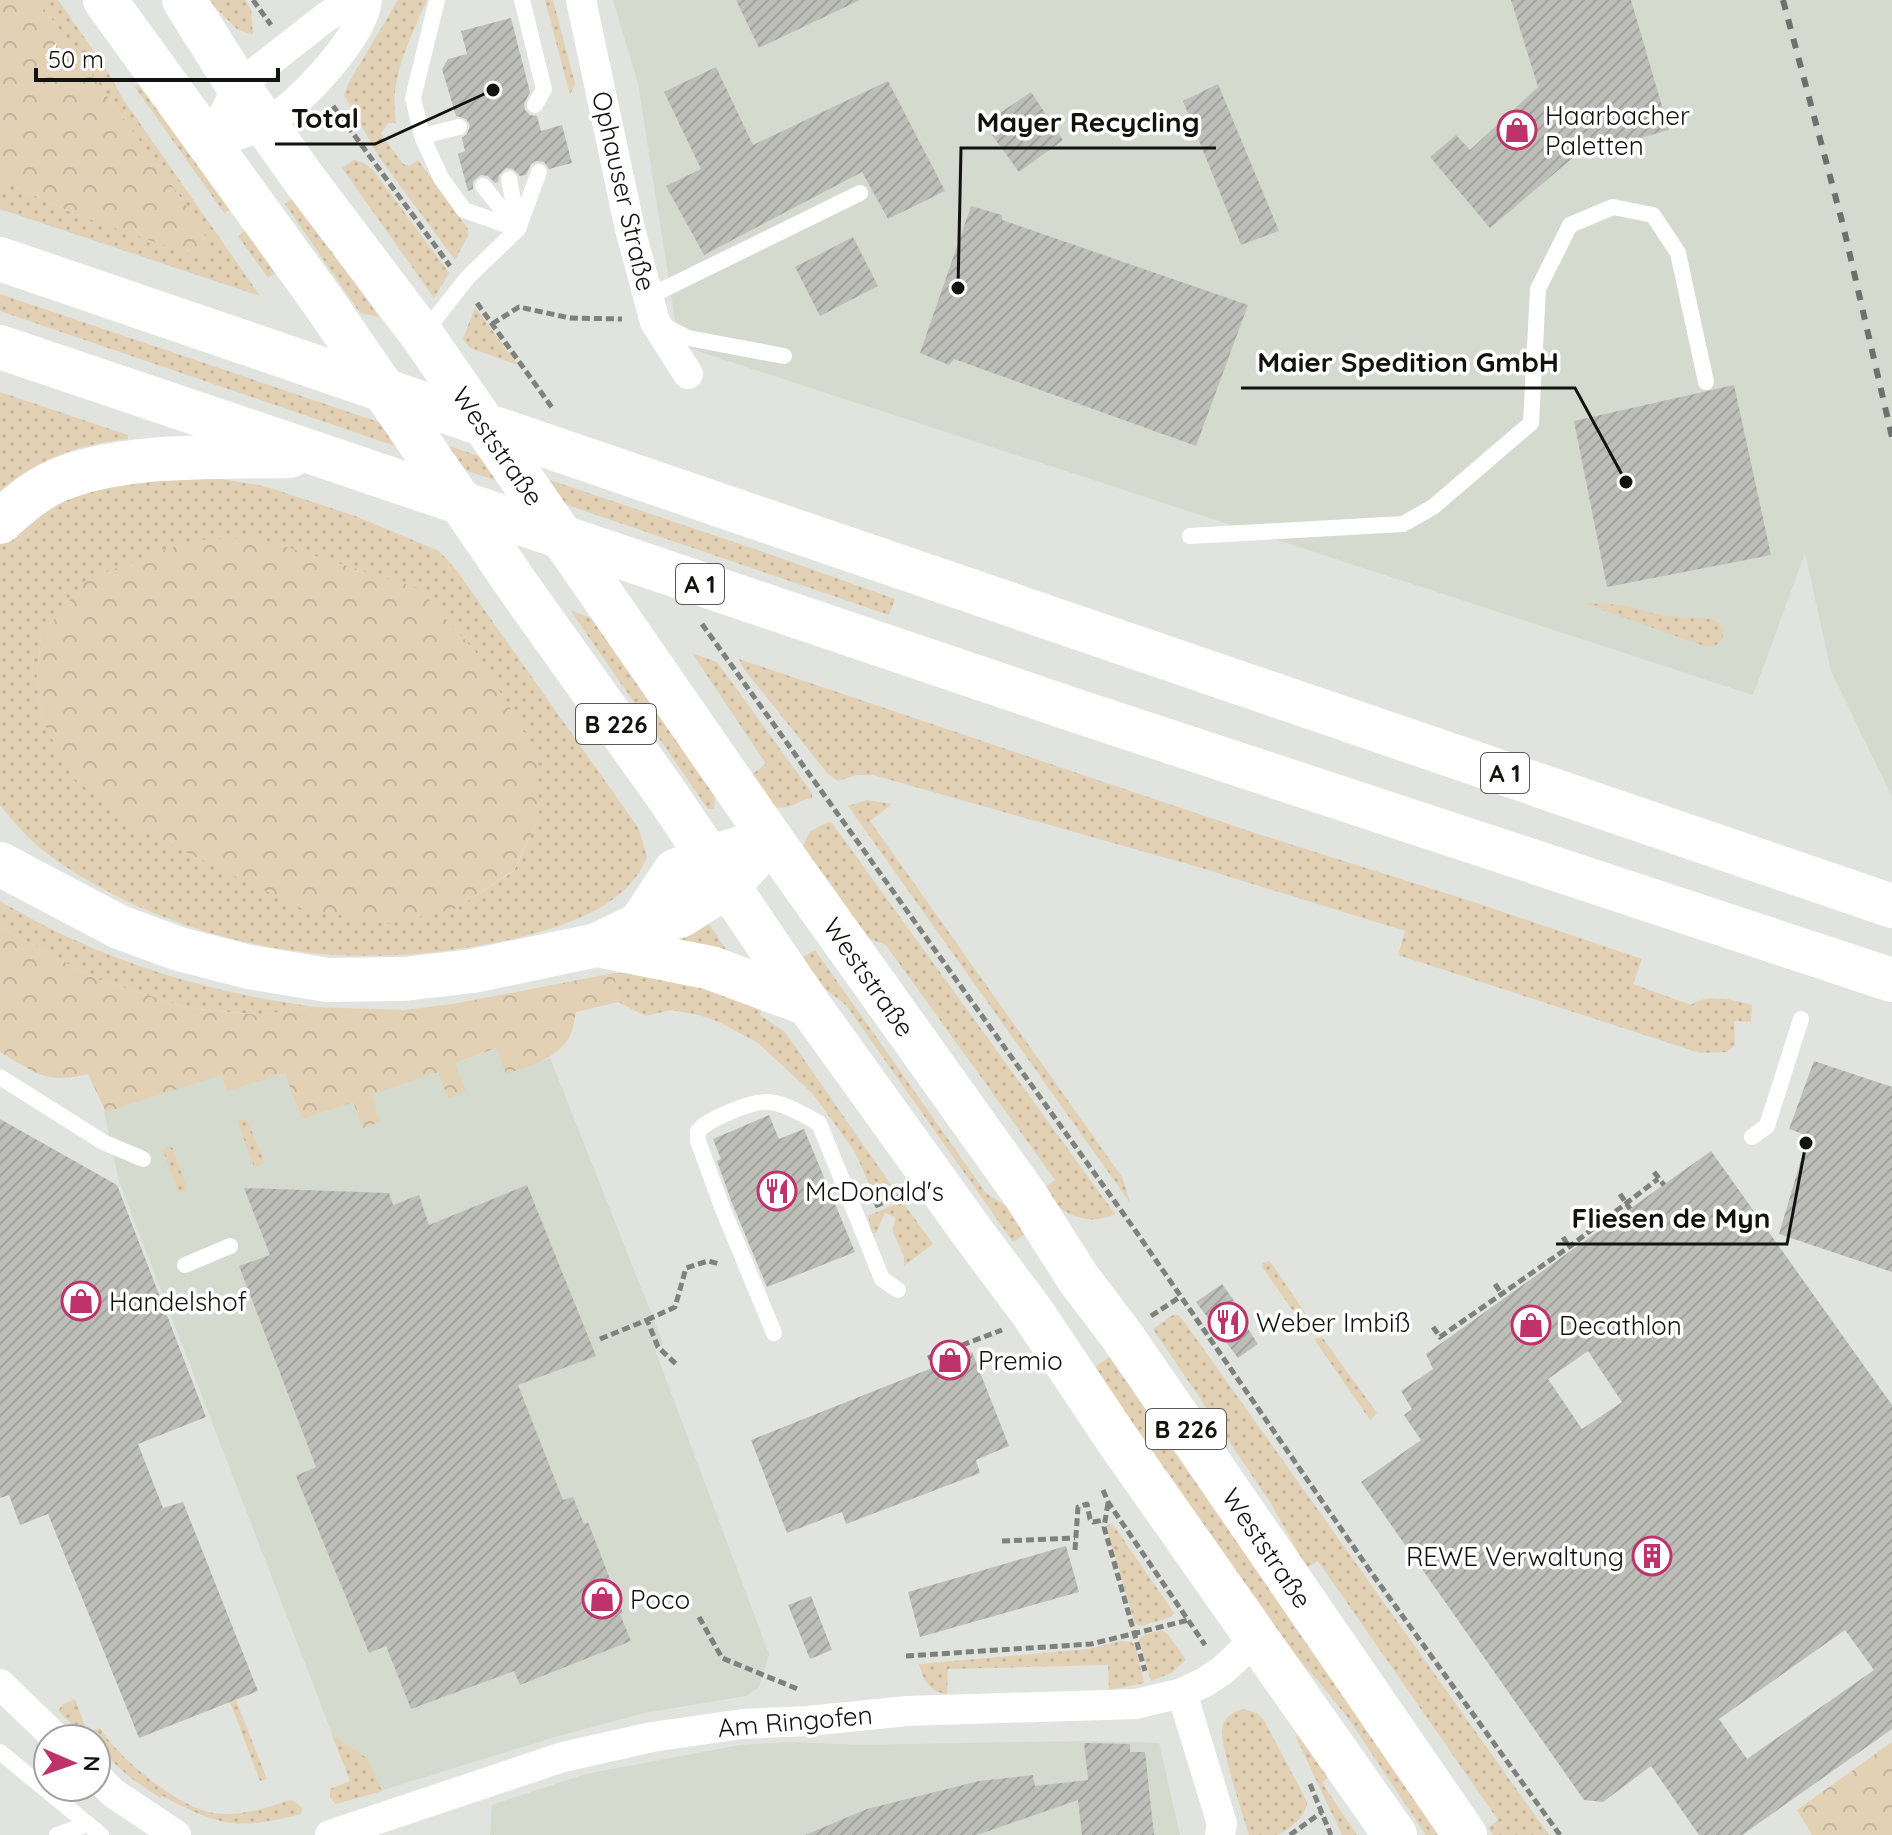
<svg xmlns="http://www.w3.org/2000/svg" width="1892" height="1835" font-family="Quicksand,sans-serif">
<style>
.built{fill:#d4dace}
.grass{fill:url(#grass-dots);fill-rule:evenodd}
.forest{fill:url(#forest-crowns)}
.building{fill:url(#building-hatch);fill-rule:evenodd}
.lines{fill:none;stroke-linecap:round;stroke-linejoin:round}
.path{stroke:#7f817e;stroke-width:5;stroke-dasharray:8 4;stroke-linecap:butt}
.service{stroke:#fff;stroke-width:16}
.minor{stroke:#fff;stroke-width:30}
.primary{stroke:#fff;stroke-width:44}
.motorway{stroke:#fff;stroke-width:44}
.rail{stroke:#6e706d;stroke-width:6;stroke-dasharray:10 10;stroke-linecap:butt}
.labels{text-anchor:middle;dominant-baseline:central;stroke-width:7;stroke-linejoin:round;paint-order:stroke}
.shield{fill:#fff;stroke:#595a58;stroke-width:2}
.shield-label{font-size:24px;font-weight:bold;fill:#121311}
.poi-label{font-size:26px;fill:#121311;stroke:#fff;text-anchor:start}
.street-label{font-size:26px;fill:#121311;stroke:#fff}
.leader{fill:none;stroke:#121311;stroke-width:3}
.callout-dot{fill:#121311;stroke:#fff;stroke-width:3}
.callout-label{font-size:28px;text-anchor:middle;font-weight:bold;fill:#121311;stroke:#fff;stroke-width:7;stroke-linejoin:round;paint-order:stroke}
</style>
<defs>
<pattern id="grass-dots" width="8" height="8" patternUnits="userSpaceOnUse" patternTransform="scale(2)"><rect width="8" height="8" fill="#e3d1b6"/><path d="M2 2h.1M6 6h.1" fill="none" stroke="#c2b39b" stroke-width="1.8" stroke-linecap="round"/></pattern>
<pattern id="forest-crowns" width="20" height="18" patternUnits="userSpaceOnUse" patternTransform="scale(2)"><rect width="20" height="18" fill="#e3d1b6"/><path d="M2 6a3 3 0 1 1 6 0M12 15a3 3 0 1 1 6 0" fill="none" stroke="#c2b39b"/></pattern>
<pattern id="building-hatch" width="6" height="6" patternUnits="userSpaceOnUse" patternTransform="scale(2)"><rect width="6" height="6" fill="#bebeb9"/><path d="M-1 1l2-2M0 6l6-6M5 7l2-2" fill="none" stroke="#a2a29e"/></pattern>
</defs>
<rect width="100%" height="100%" fill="#e0e3de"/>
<path class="built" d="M613,0H1892V797L1831,671L1805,553L1753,695L679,345L638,83Z
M497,1048L506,1074L550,1058L663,1343L655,1350L769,1654L759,1687L746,1696L644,1713L555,1737L357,1798L119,1181L104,1112L284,1054L455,1063Z
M1077,1741L1159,1743L1180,1835H490L492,1805L586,1774L740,1745L788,1742L862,1745Z"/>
<path class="grass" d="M38,0H58L105,67L123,99L260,296L0,209V180L80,216L183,201Z
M208,0H245L251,9L253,35L237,29Z
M398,0H427C409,42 389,76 396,123H388L381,134L403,164L409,166L418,160L468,229V236L455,260L379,157L344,95L348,84Z
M545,0H553L575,84L570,95Z
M146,80L234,206L224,213L135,87Z
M354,160L364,163L373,170L449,273L434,298L342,168Z
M295,196L379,317L360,313L285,204Z
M249,228L279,270L268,278L238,236Z
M0,294L769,554L895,599L889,615L0,311Z
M475,307L518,365L470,348L463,339Z
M0,392L128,435V439C75,445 41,458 0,491Z
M178,472L264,486L355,516L439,551L457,571L639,829L647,857C629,904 571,924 525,936C391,969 262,962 135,905C98,887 58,866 28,837C18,827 9,816 0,805V543L76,487ZM41,636L539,817L514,871L455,909L42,719L37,674Z
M1583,603L1623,605L1663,616L1713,619L1721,624C1727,639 1720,648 1704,646Z
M570,610L593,619L711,785L715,799L714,809H708Z
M692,653L717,662L812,793V798C799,800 788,811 774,807L751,775L766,764Z
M739,659L1258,834L1477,903L1642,959L1633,984L1691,1005C1709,993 1732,1000 1752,1005L1751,1022L1734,1021L1735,1045L1727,1052L1700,1053L1398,955L1405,931L1198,867L873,775H856L838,781L828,774L744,669Z
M867,800L892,804L870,821L1122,1177L1131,1204L848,806Z
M828,822L832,823L1115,1214C1087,1228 1058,1213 1043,1189L1055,1180L886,945L869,939L802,849L809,832Z
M0,901C96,959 204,992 315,1007L260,1015L188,1008L94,978L0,927Z
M706,919L732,959L664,938Z
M815,950L986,1193L1012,1210L1031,1230L1013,1242L846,1005L826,990L803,957Z
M614,973H651L762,1006L760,1015L785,1032L896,1192L876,1200L855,1152L813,1094L758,1043L719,1022L699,1015L671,1010L646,1016L618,1002Z
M237,1120H247L265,1163L254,1167Z
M167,1146L173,1148L187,1188L186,1192L178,1191L163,1151Z
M902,1201L933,1244L904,1266V1257L893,1232L895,1217L885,1213L876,1233H872L868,1216Z
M1269,1261L1272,1264L1318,1332L1310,1335L1262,1267V1263Z
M1173,1315H1178L1183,1320L1549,1835H1493L1488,1828L1498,1820L1318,1561L1308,1567L1303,1561L1270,1502L1153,1329Z
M1322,1337L1377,1413L1370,1420L1314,1339Z
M1112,1355L1443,1835H1426L1348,1718L1320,1683L1266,1622L1091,1370Z
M1112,1523L1174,1613L1171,1617L1142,1626L1135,1624L1106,1526Z
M1160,1630L1167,1633L1186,1660L1171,1673L1151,1681L1139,1640L1144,1635Z
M1120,1641L1132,1642L1136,1647L1144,1683L1109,1690L1108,1665L948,1669L947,1694C929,1692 923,1679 919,1664L1088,1649Z
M75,1699L87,1732L100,1728C117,1757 175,1804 208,1812C234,1818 265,1809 289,1800L294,1801L302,1808L301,1814C239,1830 219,1827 163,1796L160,1798L132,1779L96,1747V1739H88L58,1711L63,1704Z
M236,1700L267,1779L260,1781L230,1702Z
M1243,1709L1257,1713L1264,1720L1307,1802C1307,1815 1289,1831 1276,1835C1269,1835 1257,1835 1249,1835C1243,1815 1220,1747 1222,1730C1223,1718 1232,1712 1243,1709Z
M1299,1734L1329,1776L1322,1783L1357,1835H1342L1296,1737Z
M332,1735L368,1759L382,1791L336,1804L330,1798V1789L350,1781Z"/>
<path class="forest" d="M0,0H38L183,201L208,240L207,253L198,257L80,216L0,180Z
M258,538L418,588L475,651L537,752L539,817L514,870L455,909L387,924L301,908L138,829L72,777L42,719L37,674L41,636L87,579L193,540Z
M0,927L94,978L188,1008L259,1015L315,1007L404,1010L453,1004L614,973L618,1002L576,1012C574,1020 573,1031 569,1038C555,1060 529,1066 506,1074L496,1048L455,1063L466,1091L448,1098L438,1072L372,1094L380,1122L363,1128L353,1102L302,1119L285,1073L227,1091L221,1075L106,1112L88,1074C46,1085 35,1072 0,1052Z
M1892,1742V1835H1812L1797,1810Z"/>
<path class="building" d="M736,0H860L759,48Z
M1511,0H1631L1669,130L1575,156L1490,228L1430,157L1456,135L1470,150L1538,87Z
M511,18L530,92L524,104L525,110L530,115L537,116L541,131L562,125L572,163L549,169L544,162L536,161L531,164L526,175L520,176L513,169L506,168L499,175L498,182L495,183L488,176L481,175L473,181V189L468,191L458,154L465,151L462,138L467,134L470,125L466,119L456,116L442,69L448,59L467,54L461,31Z
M716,67L753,145L888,81L945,191L888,219L862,172L704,255L666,186L701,169L664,92Z
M1218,84L1279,231L1241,245L1183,101Z
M1031,92L1063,140L1019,172L984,124Z
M971,206L1002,215V220L1248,305L1196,446L954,359L949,365L920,353Z
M853,237L878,286L820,316L795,267Z
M1734,385L1771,555L1607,587L1574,421Z
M1814,1061L1892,1087V1272L1779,1234L1808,1136L1789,1129Z
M769,1115L779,1139L804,1129L855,1252L767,1287L732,1203L717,1161L721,1159L713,1139Z
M0,1119L117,1185L206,1417L138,1444L163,1508L183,1502L258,1691L139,1738L48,1514L20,1525L9,1495L0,1498Z
M1711,1151L1892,1405V1729L1742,1835H1699L1651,1766L1603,1802L1584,1800L1361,1482L1421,1440L1404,1415L1412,1409L1401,1391L1433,1369L1426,1354ZM1588,1351L1622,1402L1582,1429L1548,1379ZM1845,1630L1874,1670L1747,1759L1719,1719Z
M527,1185L596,1356L518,1385L563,1500L573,1497L584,1524L588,1522L623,1613L620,1614L631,1641L520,1685L514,1671L411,1709L386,1646L369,1653L296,1476L316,1467L239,1266L270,1255L244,1188L389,1193L393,1205L419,1195L429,1225Z
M1222,1284L1248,1320L1244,1323L1258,1344L1238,1358L1196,1302Z
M972,1352L1009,1446L976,1460L980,1473L846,1524L842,1512L787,1533L751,1440Z
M1066,1546L1079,1592L920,1637L908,1592Z
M811,1596L832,1650L810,1659L788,1605Z
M1084,1743L1130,1744V1752H1145L1154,1835H1082L1078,1800L977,1835H805L867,1809L979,1781L1033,1775L1035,1786L1088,1780Z"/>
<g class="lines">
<path class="path" d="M253,0L271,25
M333,106L450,266
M477,303L553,409
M492,324L519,307L570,318L622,319
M702,624L1135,1230L1373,1575L1560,1835
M1654,1172L1664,1185
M1620,1194L1630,1209
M875,1206L900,1196
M1563,1237L1569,1247
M1495,1284L1501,1293
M1151,1316L1180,1297
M647,1320L675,1307L686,1268L708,1261L720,1264
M1433,1327L1440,1337L1569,1247L1658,1179
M600,1339L647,1320L658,1347L676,1364
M928,1358L1002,1330
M1103,1490L1108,1502L1205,1645
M1108,1503L1104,1527L1145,1671
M1002,1541L1075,1538
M1075,1550L1078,1507L1087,1504L1090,1519L1093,1522L1104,1520
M699,1617L722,1658L800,1690
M906,1656L1091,1644L1189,1620
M1310,1784L1331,1835
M1290,1835L1322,1812"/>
<path class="service" d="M522,0L544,89L535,105
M422,136L459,127
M509,179L518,227
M483,186L517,228
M518,229L539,172
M648,297L860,193
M662,325L688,338L784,356
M423,334L468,277L518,229L464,210L441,178L422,136L413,98L437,0
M1190,536L1403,524L1433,507L1531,423L1538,289L1570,225L1613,207L1653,215L1678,253L1706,382
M0,1077L103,1142L143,1159
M1752,1137L1767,1126L1801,1019
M185,1265L230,1246
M774,1333L722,1207L698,1141V1131C708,1119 750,1102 766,1102C784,1102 803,1115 819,1123L882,1279L898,1290
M0,1752L101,1835
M57,1835L88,1824"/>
<path class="minor" d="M581,0L630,229L655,322L688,374
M209,144C228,137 250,133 267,123C298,106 364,36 367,0
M209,144L238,86L326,17L355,0
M0,1684L57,1739
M1182,1693L1222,1824L1220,1835
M96,1776L113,1793L176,1835
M330,1835L563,1757L652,1737L742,1724L808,1721L907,1711L1136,1704L1182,1693L1205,1682L1223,1670L1256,1639"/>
<path class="primary" d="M105,0L322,300L522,592L664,791L808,1004L975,1236L1032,1312L1119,1442L1395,1835
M184,0L238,86L304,179L422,335L771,839L1026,1196L1078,1278L1122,1336L1465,1835"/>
<path class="motorway" d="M0,259L1892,906
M0,347L1080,712L1892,980
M0,522C16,507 34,491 54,482C119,452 219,458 290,456
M0,864L119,927L179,949L249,967L327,980L404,979L473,971L597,945L640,924L680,916L729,885L771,839
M640,924L675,871L710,857L771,839
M597,945L711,968L808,1004"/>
<path class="rail" d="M1783,0L1843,225L1892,437"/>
</g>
<defs>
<g id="shop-ring" transform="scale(2)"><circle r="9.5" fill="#fff" stroke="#be336a" stroke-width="1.5"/><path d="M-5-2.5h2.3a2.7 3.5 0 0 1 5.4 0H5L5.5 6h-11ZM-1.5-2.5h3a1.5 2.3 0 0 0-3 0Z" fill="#be336a"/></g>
<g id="restaurant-ring" transform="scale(2)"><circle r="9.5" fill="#fff" stroke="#be336a" stroke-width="1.5"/><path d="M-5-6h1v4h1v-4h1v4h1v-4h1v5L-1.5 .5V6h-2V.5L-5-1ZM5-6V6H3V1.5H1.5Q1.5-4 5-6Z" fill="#be336a"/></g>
<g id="building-ring" transform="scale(2)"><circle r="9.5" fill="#fff" stroke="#be336a" stroke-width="1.5"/><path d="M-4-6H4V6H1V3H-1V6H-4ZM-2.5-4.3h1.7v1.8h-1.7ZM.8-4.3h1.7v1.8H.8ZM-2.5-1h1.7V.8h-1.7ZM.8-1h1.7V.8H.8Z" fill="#be336a"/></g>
</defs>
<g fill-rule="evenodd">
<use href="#shop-ring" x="1517" y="130"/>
<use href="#restaurant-ring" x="777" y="1191"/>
<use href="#shop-ring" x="81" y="1301"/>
<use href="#restaurant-ring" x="1228" y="1322"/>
<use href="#shop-ring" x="1531" y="1325"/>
<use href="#shop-ring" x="950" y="1360"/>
<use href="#building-ring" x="1652" y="1556"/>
<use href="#shop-ring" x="602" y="1599"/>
</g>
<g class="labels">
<g class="shield">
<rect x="676" y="564" width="48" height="40" rx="6"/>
<rect x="576" y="704" width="80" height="40" rx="6"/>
<rect x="1481" y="753" width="48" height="40" rx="6"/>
<rect x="1146" y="1409" width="80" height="40" rx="6"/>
</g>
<g class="shield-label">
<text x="700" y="584">A 1</text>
<text x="616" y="724">B 226</text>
<text x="1505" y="773">A 1</text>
<text x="1186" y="1429">B 226</text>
</g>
<g class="poi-label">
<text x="1545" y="115">Haarbacher<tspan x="1545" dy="30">Paletten</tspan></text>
<text x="805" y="1191">McDonald's</text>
<text x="109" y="1301">Handelshof</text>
<text x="1256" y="1322">Weber Imbiß</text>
<text x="1559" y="1325">Decathlon</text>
<text x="978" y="1360">Premio</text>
<text x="1624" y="1556" text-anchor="end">REWE Verwaltung</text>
<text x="630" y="1599">Poco</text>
</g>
<g class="street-label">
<text transform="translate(624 191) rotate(77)">Ophauser Straße</text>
<text transform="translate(498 446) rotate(55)">Weststraße</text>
<text transform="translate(869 977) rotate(55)">Weststraße</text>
<text transform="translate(1267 1548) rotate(56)">Weststraße</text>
<text transform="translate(795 1721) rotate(-5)">Am Ringofen</text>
</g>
</g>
<path class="leader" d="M493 90L375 144H275M958 288L961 148H1216M1626 482L1575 388H1241M1806 1143L1787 1244H1556"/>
<g class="callout-dot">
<circle cx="493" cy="90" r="8"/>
<circle cx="958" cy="288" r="8"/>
<circle cx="1626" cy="482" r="8"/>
<circle cx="1806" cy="1143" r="8"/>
</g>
<g class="callout-label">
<text x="325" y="128">Total</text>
<text x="1088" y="132">Mayer Recycling</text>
<text x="1408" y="372">Maier Spedition GmbH</text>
<text x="1671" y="1228">Fliesen de Myn</text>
</g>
<g transform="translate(72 1763) rotate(92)"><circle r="38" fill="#ffffff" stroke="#a0a1a0" stroke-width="2"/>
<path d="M0-6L14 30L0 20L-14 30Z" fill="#be336a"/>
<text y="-12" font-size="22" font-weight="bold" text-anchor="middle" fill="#121311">N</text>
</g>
<path d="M36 68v12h242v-12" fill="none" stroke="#121311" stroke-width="4"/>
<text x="48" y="68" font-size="24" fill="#121311" stroke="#ffffff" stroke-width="6" paint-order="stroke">50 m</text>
</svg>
